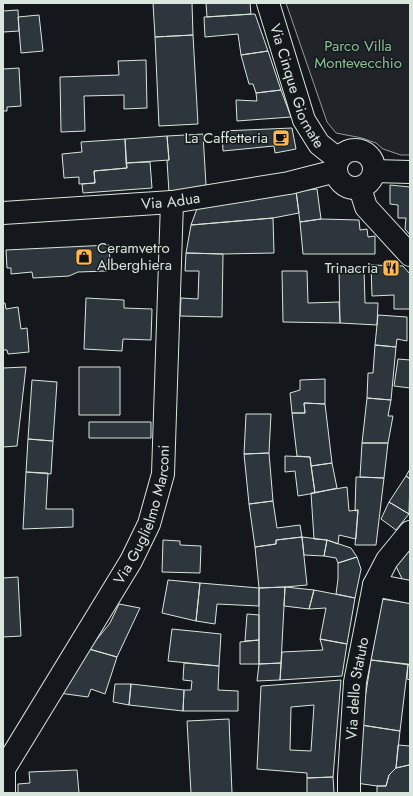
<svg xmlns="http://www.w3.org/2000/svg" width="413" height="796" font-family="Jost,sans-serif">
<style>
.green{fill:#202428;stroke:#939e99}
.building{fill:#2c363c;stroke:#d8e6dc;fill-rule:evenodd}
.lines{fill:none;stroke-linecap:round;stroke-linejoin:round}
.minor-casing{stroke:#d8e6dc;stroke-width:24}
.minor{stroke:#14181c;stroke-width:22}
.labels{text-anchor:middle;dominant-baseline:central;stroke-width:3;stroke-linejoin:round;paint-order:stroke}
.park-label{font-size:15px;fill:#8ac095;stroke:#14181c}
.street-label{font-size:15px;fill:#d8e6dc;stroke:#14181c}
.poi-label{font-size:15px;fill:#d8e6dc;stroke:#14181c;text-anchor:end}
</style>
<rect width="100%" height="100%" fill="#14181c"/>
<path class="green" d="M286,3H410V155H401L383,149L376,143L362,138L336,133L327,122Z"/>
<path class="building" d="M153,3H192L193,35L155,37Z
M206,3H250L251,14L207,17Z
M18,10L19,31L3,32V11Z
M255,14L268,51L241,55L238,34L205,37L204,17Z
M39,15L43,51L21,53L18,17Z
M193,35L198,124L159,126L155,37Z
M268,51L281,90L256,93L253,84H249L241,55Z
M146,60L147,108L124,109V95L84,96L85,131L61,132L60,77L119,75L118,61Z
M19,68L21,106L7,107V111H3V69Z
M281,90L291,117L237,121L236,100L257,101L256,93Z
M292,128L296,149L275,153L274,146L223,151L222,131Z
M203,134L206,185L169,192L167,161L169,160L167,136Z
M167,136L169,160L126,163L125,139Z
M125,139L127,168L94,171L95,183L79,184V177L64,178L62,154L82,152L81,142Z
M150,162L152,188L83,193L82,184L95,183L94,171L127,168L126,163Z
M390,185L410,187V235L405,229L406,218H398V205L390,204Z
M317,189L321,219L300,222L296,191Z
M296,191L299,213L273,218L191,225L198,206Z
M273,218L274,253L223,254L186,253L191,225Z
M321,219L359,220L360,230L367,229L368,237L375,236V254H303L300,222Z
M109,245L110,264H106L107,271L78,272L69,276L33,278L32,272L11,274V268H7L6,250Z
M186,253L223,254L222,317L180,316L181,298L198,299L199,271H185Z
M371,265L403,266L410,274V309H394V295L372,296Z
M339,268L364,269L365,303H378L377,325L340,323Z
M282,271H307L308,303L339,302L340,323L283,322Z
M86,298L124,300V308L152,309L151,340L123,339L122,351L84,349Z
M3,303H5L6,309L18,307L21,329L27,328L29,352L8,354L7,350H3Z
M378,315L407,317V341L397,339L396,347L375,345Z
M375,345L396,347L391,400L367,398L368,373H373Z
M398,359L410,360V388L394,386Z
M26,367L17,446L3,447V368Z
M79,367H120V415H79Z
M325,379V404L304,403L305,413H292L290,393L300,390V380Z
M32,380L57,382L53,441L28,439Z
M367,398L391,400L388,416H393L388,443H362Z
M304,403L325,404L332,463L311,466L310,457L297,456L292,413H305Z
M246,414H271L269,453L244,454Z
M89,422H151V438H89Z
M28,439L53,441L51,474L26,472Z
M362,443H388L384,478L360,477Z
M269,453L273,501L249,504L244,454Z
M285,456L310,457L315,493L298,496L295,471L285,472Z
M332,463L337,488L315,493L311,466Z
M410,469V479L406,476Z
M26,472L48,473L46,509H73V527L23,529Z
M406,476L410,479L409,514L389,502Z
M356,477L384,478L376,545H355L358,510L355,511Z
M347,487L349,511L358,510L356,539L339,535L338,544L327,540L314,539L311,493Z
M273,501L277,528L300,525L302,537L276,540V544L255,547L249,504Z
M389,502L409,514L396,530L381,519Z
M302,537L327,540L324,556L304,555Z
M302,537L307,585L285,587L259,588L255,547L276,544V540Z
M163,540L180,541V545L201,546L200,573L162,572Z
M327,540L351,548L357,557L338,563L336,558L324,556Z
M410,544V586L405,585L394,562Z
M357,557L361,569L355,598L336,594L338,579V563Z
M18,577L21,636L3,637V578Z
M168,580L200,583L196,621L162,613Z
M200,583L259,588V606L217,604L215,624L196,621Z
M285,587L314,590L309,609L284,606Z
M285,587L281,663L259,664V588Z
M314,590L355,598L347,644L320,639L326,608L309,609Z
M381,599L410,603V665L371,660Z
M119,604L140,608L117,657L89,649L110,623Z
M247,614L259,615V640L245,641Z
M172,629L221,634L219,666L168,661Z
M320,639L347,644L342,676L280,680L282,652L323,650Z
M259,640V664H240V642Z
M89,649L117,657L105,694L91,689L88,697L59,693Z
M371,660L408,664L400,731L361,725Z
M184,663L219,666L218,690L238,691V711H183L184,690H191L192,681L183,680Z
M281,663L280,680L257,681L259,664Z
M408,664L410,665V680L407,679Z
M341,680L333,777L307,778V773L257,769L261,686ZM314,705L311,751L290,750L291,707Z
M115,684H131L129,705L113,702Z
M131,684L184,690L183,711L129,705Z
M229,719L232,793H191L187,721Z
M361,725L400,731L396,768L389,775L386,786H377L356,783Z
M398,745L410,746V766L409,765L396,768Z
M409,765L410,766V793H377V786H386L389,775L396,768Z
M77,770L79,793H18V784L30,783L29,772Z
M333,777L334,793H307V778Z"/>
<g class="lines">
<g class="minor-casing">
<g id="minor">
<path id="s1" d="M268,3L304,120L319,144L338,159"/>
<circle cx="355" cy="169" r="19"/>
<path d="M374,171L410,172"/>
<path d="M360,188L366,207L410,255"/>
<path id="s2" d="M3,213L172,202L289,183L336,171"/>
<path d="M374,585L410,592"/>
<path id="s3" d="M4,793V769L131,561L149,524L163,474L172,202"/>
<path id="s4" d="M349,793V777L355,682L374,585L387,560L410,532"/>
</g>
</g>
<use href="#minor" class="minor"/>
</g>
<defs>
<g id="cafe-square" transform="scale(0.9)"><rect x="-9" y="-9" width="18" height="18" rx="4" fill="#ffb74d" stroke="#14181c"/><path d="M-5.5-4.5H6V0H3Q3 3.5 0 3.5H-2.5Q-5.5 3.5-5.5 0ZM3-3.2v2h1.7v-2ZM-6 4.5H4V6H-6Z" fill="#111"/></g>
<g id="shop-square" transform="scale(0.9)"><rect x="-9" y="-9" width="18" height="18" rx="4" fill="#ffb74d" stroke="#14181c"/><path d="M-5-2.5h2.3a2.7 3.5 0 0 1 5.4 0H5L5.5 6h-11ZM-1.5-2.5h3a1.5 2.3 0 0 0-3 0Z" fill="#111"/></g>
<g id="restaurant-square" transform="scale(0.9)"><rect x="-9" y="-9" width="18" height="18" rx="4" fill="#ffb74d" stroke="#14181c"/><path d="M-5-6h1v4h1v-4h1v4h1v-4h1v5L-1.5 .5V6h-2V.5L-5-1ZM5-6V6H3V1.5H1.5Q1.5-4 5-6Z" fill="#111"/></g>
</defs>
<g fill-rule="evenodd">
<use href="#cafe-square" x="281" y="138"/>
<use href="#shop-square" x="84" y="257"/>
<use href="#restaurant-square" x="391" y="268"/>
</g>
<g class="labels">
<g class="park-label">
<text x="358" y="46">Parco Villa<tspan x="358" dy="17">Montevecchio</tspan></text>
</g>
<g class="street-label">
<text stroke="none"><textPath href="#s1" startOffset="88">Via Cinque Giornate</textPath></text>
<text stroke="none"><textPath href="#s2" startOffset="168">Via Adua</textPath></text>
<text stroke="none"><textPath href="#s3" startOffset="316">Via Guglielmo Marconi</textPath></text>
<text stroke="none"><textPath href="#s4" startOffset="105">Via dello Statuto</textPath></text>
</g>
<g class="poi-label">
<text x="268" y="138">La Caffetteria</text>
<text x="97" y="248" text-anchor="start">Ceramvetro<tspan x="97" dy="17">Alberghiera</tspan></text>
<text x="378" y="268">Trinacria</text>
</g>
</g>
<rect width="413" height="796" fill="none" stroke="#d8e6dc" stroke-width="8"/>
</svg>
